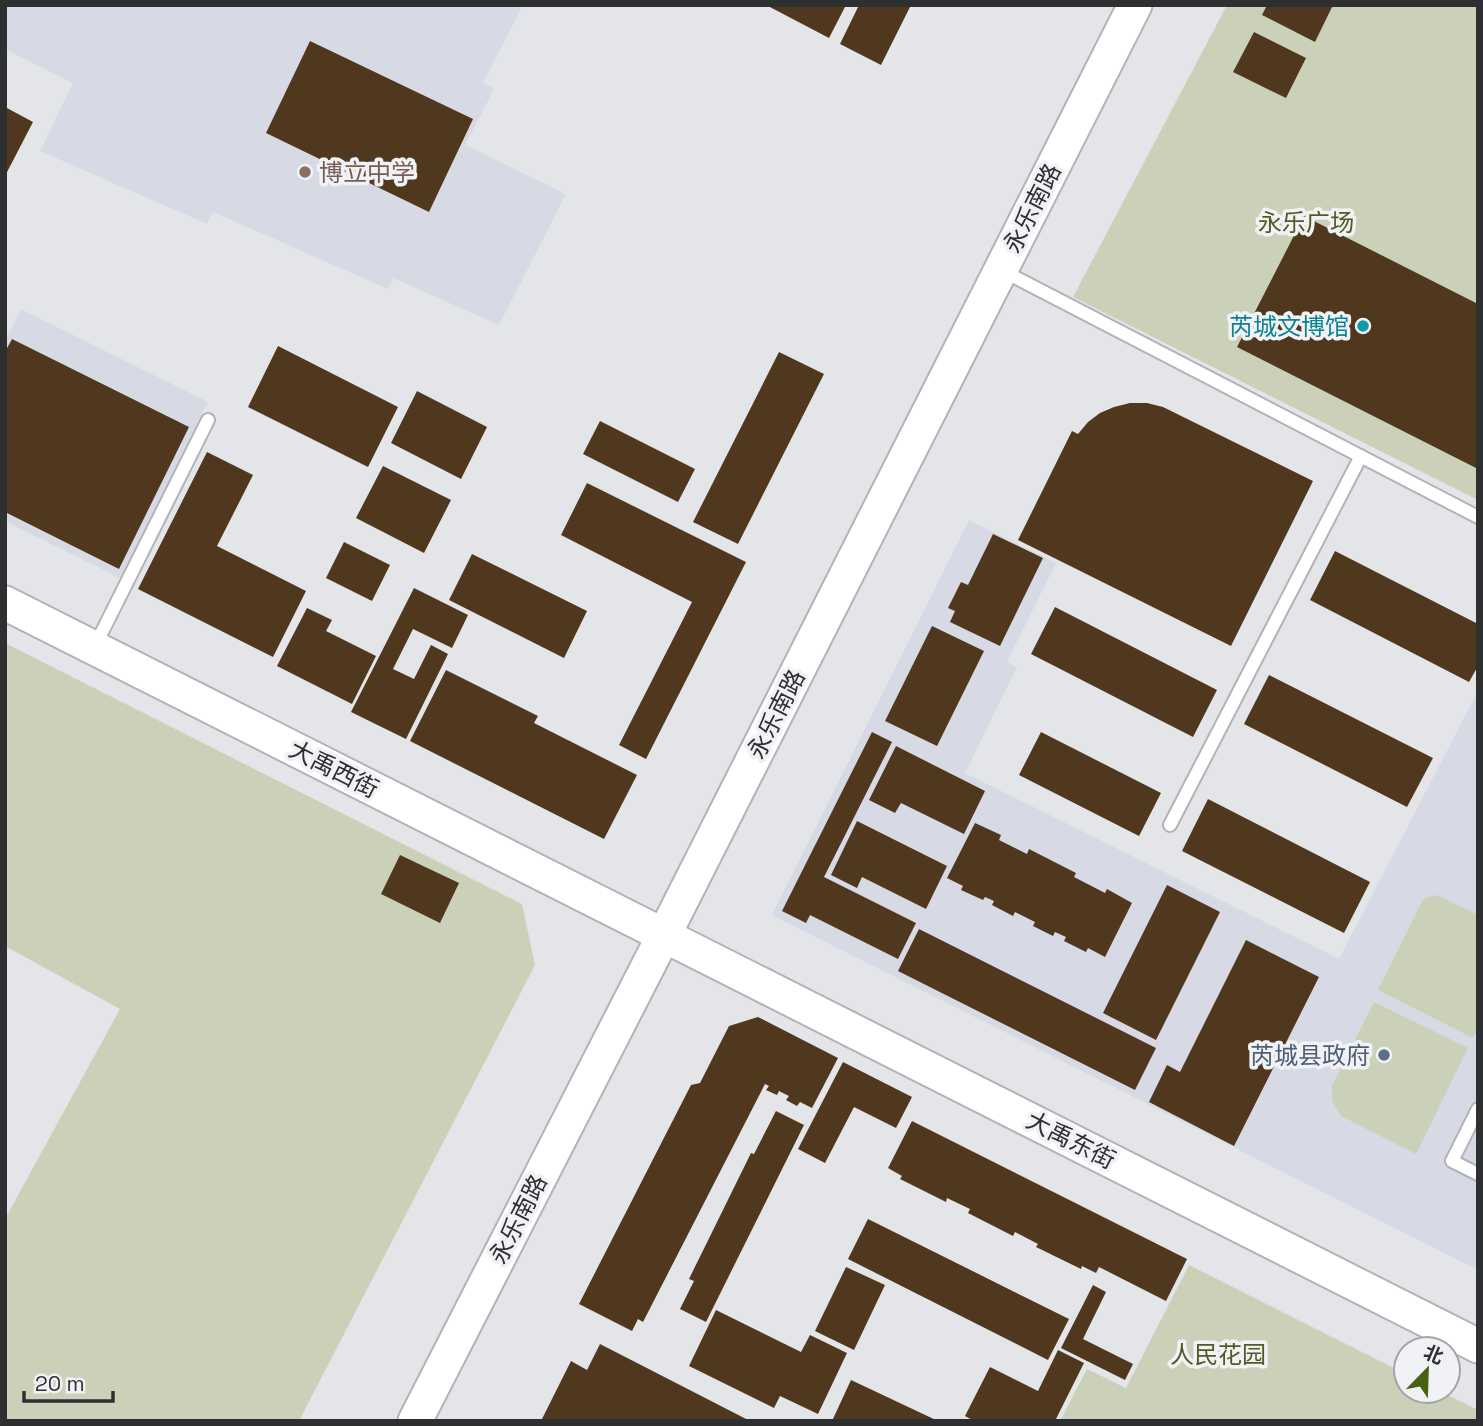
<svg xmlns="http://www.w3.org/2000/svg" width="1483" height="1426" font-family="'Space Grotesk','Noto Sans SC',sans-serif">
<style>
.built{fill:#d7d9e4}
.green{fill:#cbd1b9}
.building{fill:#50381f}
.lines{fill:none;stroke-linecap:round;stroke-linejoin:round}
.lane-casing{stroke:#b2b3b6;stroke-width:16}
.secondary-casing{stroke:#b2b3b6;stroke-width:37}
.lane{stroke:#fff;stroke-width:12}
.secondary{stroke:#fff;stroke-width:33}
.education-dot{fill:#8d6e63;stroke:#f1f2f5;stroke-width:2.5}
.culture-dot{fill:#0f9aa8;stroke:#f1f2f5;stroke-width:2.5}
.service-dot{fill:#5c6f8a;stroke:#f1f2f5;stroke-width:2.5}
.labels{text-anchor:middle;dominant-baseline:central;stroke-width:7;stroke-linejoin:round;paint-order:stroke}
.education-label{font-size:24px;fill:#785e54;stroke:#f1f2f5;text-anchor:start}
.street-label{font-size:24px;fill:#2e2f30;stroke:#f1f2f5}
.park-label{font-size:24px;fill:#515b23;stroke:#f1f2f5}
.culture-label{font-size:24px;fill:#0d838f;stroke:#f1f2f5;text-anchor:end}
.service-label{font-size:24px;fill:#4e5e75;stroke:#f1f2f5;text-anchor:end}
</style>
<rect width="100%" height="100%" fill="#e4e5e8"/>
<path class="built" d="M5,5H523L483,83L494,89L465,145L566,194L499,325L393,278L388,289L213,212L207,224L40,151L73,83L5,49Z
M21,309L208,402L120,578L5,521V341Z
M969,520L1056,563L1007,662L1017,667L965,773L1339,959L1478,691V1270L772,915Z"/>
<path class="green" d="M1227,5H1478V500L1073,297Z
M5,643L522,904L535,965L299,1421H5V1219L120,1009L5,946Z
M1437,895L1478,915V1029L1473,1038L1378,990L1423,899Z
M1374,1002L1468,1048L1416,1154L1341,1116L1332,1101V1086Z
M1189,1265L1406,1374V1391H1440L1478,1410V1421H1060L1087,1369L1126,1388Z"/>
<path class="building" d="M766,5H846L829,38Z
M859,5H911L881,65L840,44Z
M1267,5H1333L1315,42L1262,15Z
M1254,32L1306,58L1286,98L1233,72Z
M310,41L473,119L429,212L266,133Z
M5,107L33,122L5,176Z
M1304,216L1478,304V469L1237,347Z
M12,339L189,427L119,569L5,512V352Z
M278,346L398,407L368,467L248,407Z
M779,352L824,374L738,544L693,522Z
M417,391L487,427L461,479L391,443Z
M1130,403H1147L1163,407L1313,481L1231,646L1018,540L1072,431L1078,434L1088,422L1100,413L1114,407Z
M600,421L695,469L678,502L583,454Z
M207,452L253,475L217,546L306,591L273,657L138,589Z
M383,466L451,500L424,553L356,518Z
M587,483L746,562L646,759L619,745L692,602L561,535Z
M993,534L1043,558L1000,646L950,622L955,611L948,608L961,582L968,585Z
M344,542L390,565L372,601L326,578Z
M1335,551L1478,624V666L1469,682L1310,600Z
M472,554L587,611L564,658L449,600Z
M414,588L468,615L452,648L413,629L393,669L414,679L431,645L448,654L406,739L351,712Z
M1055,607L1217,690L1193,737L1031,654Z
M307,608L332,620L326,631L376,656L352,704L277,666Z
M932,626L984,651L937,746L885,721Z
M446,670L538,716L534,723L637,775L604,839L410,741Z
M1269,675L1433,758L1407,807L1244,724Z
M872,732L892,742L824,877L916,923L898,959L810,915L806,923L782,911Z
M1041,732L1161,793L1139,836L1019,775Z
M896,746L985,791L964,834L901,803L895,813L869,800Z
M1208,799L1370,882L1344,933L1182,851Z
M857,821L947,866L926,909L862,877L857,888L831,875Z
M975,823L1001,835L999,840L1027,854L1029,849L1076,873L1074,877L1105,893L1107,889L1132,903L1105,957L1088,948L1086,952L1064,941L1066,937L1055,932L1053,936L1033,926L1035,922L1015,912L1013,916L992,905L994,901L985,897L983,900L961,890L963,886L947,878Z
M400,855L459,883L440,923L381,894Z
M1167,885L1220,912L1156,1040L1103,1013Z
M919,929L1156,1048L1135,1090L898,971Z
M1246,940L1319,977L1234,1146L1149,1102L1167,1065L1180,1072Z
M758,1017L838,1058L812,1108L800,1102L797,1106L786,1100L789,1096L779,1091L777,1095L766,1090L769,1086L765,1084L643,1322L638,1319L632,1331L579,1304L691,1085L700,1083L729,1026Z
M843,1062L912,1097L896,1128L854,1107L825,1163L798,1149Z
M776,1111L804,1125L706,1322L680,1309L694,1281L689,1279L751,1153L754,1154Z
M912,1121L1187,1259L1166,1301L1099,1267L1096,1273L1082,1266L1081,1269L1036,1247L1038,1244L1015,1232L1013,1236L968,1213L970,1209L947,1198L946,1202L900,1179L902,1176L888,1168Z
M868,1219L1069,1319L1048,1360L848,1259Z
M846,1267L885,1285L854,1350L815,1331Z
M1093,1285L1106,1292L1083,1339L1133,1364L1125,1380L1061,1348Z
M716,1310L801,1352L810,1335L847,1353L818,1414L780,1396L774,1408L689,1366Z
M600,1344L641,1365L750,1421H541L571,1361L587,1370Z
M1058,1350L1084,1363L1055,1421H974L965,1416L990,1367L1038,1391Z
M851,1380L938,1421H832Z"/>
<g class="lines">
<g class="lane-casing">
<path id="lane" d="M1001,270L1478,517
M94,648L208,420
M1170,825L1361,456
M1478,1109L1452,1161L1478,1174"/>
</g>
<g class="secondary-casing">
<path id="secondary" d="M5,603L1478,1346
M415,1421L664,935L1135,5"/>
</g>
<use href="#lane" class="lane"/>
<use href="#secondary" class="secondary"/>
</g>
<circle class="education-dot" cx="305" cy="172" r="7"/>
<circle class="culture-dot" cx="1363" cy="326" r="7"/>
<circle class="service-dot" cx="1384" cy="1055" r="7"/>
<g class="labels">
<g class="education-label">
<text x="319" y="172">博立中学</text>
</g>
<g class="street-label">
<text transform="translate(1032 208) rotate(-63)">永乐南路</text>
<text transform="translate(776 714) rotate(-63)">永乐南路</text>
<text transform="translate(334 769) rotate(27)">大禹西街</text>
<text transform="translate(1071 1140) rotate(27)">大禹东街</text>
<text transform="translate(518 1219) rotate(-63)">永乐南路</text>
</g>
<g class="park-label">
<text x="1306" y="222">永乐广场</text>
<text x="1218" y="1354">人民花园</text>
</g>
<g class="culture-label">
<text x="1349" y="326">芮城文博馆</text>
</g>
<g class="service-label">
<text x="1370" y="1055">芮城县政府</text>
</g>
</g>
<rect width="1483" height="1426" fill="none" stroke="#2e2f30" stroke-width="14"/>
<g transform="translate(1427 1370) rotate(23)"><circle r="33" fill="#f1f2f5" stroke="#a3a4a6" stroke-width="2"/>
<path d="M0-5L12 26L0 18L-12 26Z" fill="#466111"/>
<text y="-10" font-size="19" font-weight="bold" text-anchor="middle" fill="#2e2f30">北</text>
</g>
<path d="M24 1391v10h89v-10" fill="none" stroke="#2e2f30" stroke-width="3.5"/>
<text x="35" y="1391" font-size="21" fill="#2e2f30" stroke="#f1f2f5" stroke-width="5" paint-order="stroke">20 m</text>
</svg>
